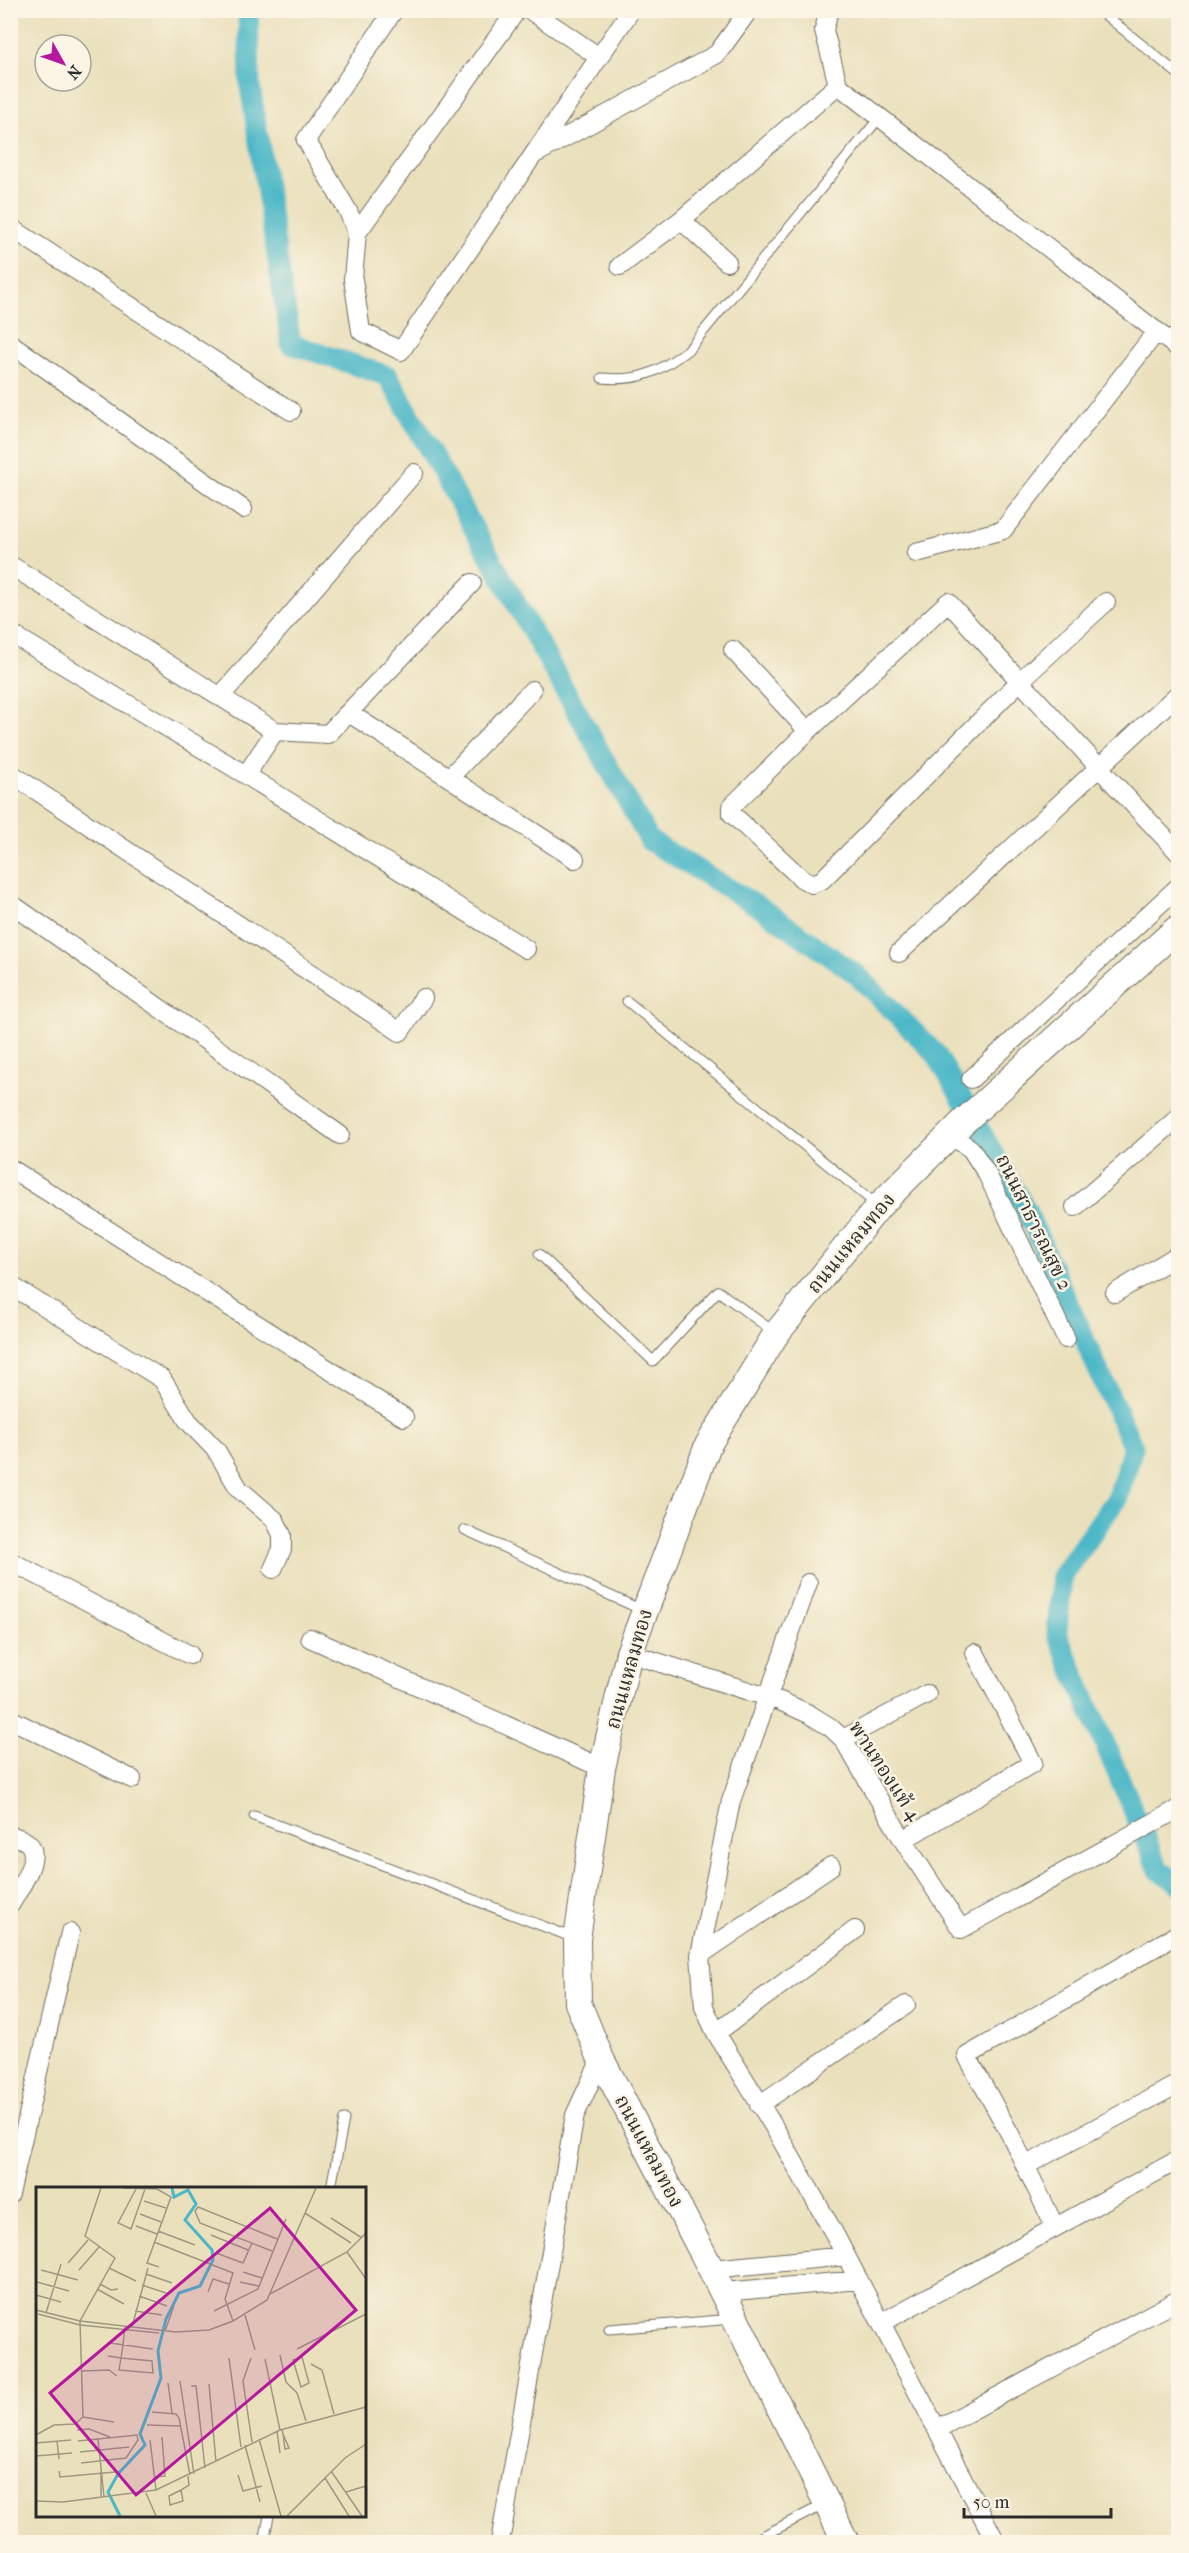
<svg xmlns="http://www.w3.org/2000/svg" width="1189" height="2553" font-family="'IM FELL French Canon','Noto Serif Thai',serif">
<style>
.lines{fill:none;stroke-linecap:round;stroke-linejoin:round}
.canal{stroke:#4bb7c7;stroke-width:21}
.service-casing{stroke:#6e6a5e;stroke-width:11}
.minor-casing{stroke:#6e6a5e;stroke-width:20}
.secondary-casing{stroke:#6e6a5e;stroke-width:28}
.service{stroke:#fff;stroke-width:9}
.minor{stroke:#fff;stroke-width:18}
.secondary{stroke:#fff;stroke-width:26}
.labels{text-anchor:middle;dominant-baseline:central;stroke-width:5;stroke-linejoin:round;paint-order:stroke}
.street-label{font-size:20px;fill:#2b2b2b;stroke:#fcf5e5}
.inset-river{fill:none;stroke:#4bb7c7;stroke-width:3}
.inset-road{fill:none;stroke:#9e9882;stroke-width:1.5}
.view{fill:#b5179e;fill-opacity:0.15;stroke:#b5179e;stroke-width:3}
.inset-edge{fill:none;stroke:#2b2b2b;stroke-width:3}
</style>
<rect width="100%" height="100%" fill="#fcf5e5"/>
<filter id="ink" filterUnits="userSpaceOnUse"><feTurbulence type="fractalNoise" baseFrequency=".0167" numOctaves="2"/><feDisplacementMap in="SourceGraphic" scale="12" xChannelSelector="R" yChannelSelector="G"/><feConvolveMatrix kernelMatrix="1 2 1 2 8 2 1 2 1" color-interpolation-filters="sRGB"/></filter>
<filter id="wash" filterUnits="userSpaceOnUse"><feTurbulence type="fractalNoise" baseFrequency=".008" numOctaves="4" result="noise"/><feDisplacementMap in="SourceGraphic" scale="24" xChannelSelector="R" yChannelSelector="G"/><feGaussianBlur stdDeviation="1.35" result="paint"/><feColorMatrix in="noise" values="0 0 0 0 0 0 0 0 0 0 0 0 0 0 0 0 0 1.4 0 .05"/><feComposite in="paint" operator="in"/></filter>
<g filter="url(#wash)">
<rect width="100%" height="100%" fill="#eae0bc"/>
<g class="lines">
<path class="canal" d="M248,10L250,86L291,344L388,376L650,841L764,910L856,974L936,1054L1026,1210L1133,1447L1118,1497L1062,1575L1057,1633L1159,1870L1178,1883"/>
</g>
</g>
<g filter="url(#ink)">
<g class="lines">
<g class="service-casing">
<path id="service" d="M1099,10L1178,74
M602,378C639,382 659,372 689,349L880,117
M627,1001L877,1205
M539,1254L653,1361L718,1291L774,1332
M465,1530L642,1610
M254,1816L574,1938
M331,2188L344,2119
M609,2329L734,2319
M757,2539L825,2504
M264,2542L269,2516"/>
</g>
<g class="minor-casing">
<path id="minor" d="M394,10L306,140L348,211L357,233L353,279L361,331L401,351L631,10
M530,10L599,57
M829,10L824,30L838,85L1178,348
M537,153L717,54L749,10
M681,220L727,262
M10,227L291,411
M357,233L517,10
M620,266L681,220L838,85
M10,343L243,509
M916,553L1003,530L1157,331
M10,565L275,731L328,734L472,583
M1106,602L1020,681L822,880L812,884L801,878L732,814V806L808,731L948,602C1024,686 1100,770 1178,852
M10,633L246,775L526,949
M733,650L808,731
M220,697L414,473
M349,713L575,859
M10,773L400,1032L423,998
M246,775L275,731
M449,778L532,690
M10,903L340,1135
M899,953L1178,694
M971,1079L1178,887
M950,1135L971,1149L987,1174L1066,1339
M10,1168L404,1417
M1075,1207L1178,1118
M10,1285L162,1379L188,1421L216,1450L239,1489L275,1520L282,1535V1549L273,1569
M1115,1293L1178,1255
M10,1561L190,1655
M808,1583L731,1801L700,1955L704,2007L716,2033L774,2127L835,2235L996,2542
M310,1638L602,1768
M629,1653L780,1701L809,1714L830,1727L843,1739L903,1840L961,1929L1178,1809
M10,1719L132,1779
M843,1739L927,1694
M10,1835C16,1837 24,1839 28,1843C43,1856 18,1891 10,1905
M903,1840L1033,1763L975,1653
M700,1955L831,1866
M716,2033L855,1930
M759,2105L906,2005
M1025,2166L1178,2084
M10,2194L70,1933
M1055,2227L1010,2134L967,2056L1178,1934
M711,2269L846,2256
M723,2292L859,2280
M881,2323L1178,2160
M937,2429L1178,2300
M500,2542L575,2115L601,2059"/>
</g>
<g class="secondary-casing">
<path id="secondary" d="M846,2542L711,2269L601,2059L578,2003L577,1939L602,1768L629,1653L708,1445L776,1334L879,1206L962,1123L1178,928"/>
</g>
<use href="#service" class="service"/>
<use href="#minor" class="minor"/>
<use href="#secondary" class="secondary"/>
</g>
</g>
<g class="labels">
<g class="street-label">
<text transform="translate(1034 1222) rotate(64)">ถนนสาธารณสุข 2</text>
<text transform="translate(851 1243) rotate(-50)">ถนนแหลมทอง</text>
<text transform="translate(629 1669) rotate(-74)">ถนนแหลมทอง</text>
<text transform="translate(885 1771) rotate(57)">พานทองแท้ 4</text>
<text transform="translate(649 2151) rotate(62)">ถนนแหลมทอง</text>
</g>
</g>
<g transform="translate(36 2187)">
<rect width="330" height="330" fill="#eae0bc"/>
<path class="inset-river" d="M84,329L72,305L82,287L109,258L104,247L125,191L122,164L130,132L143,106L164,99L177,73L176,63L149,33L160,17L152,3L138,10L136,1"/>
<path class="inset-road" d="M87,1L121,2L135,10L111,76L123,80M100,2L82,36L95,42L109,2M108,14L130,21M269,26L315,56M104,27L125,35M295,31L326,51M100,39L121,47M122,44L159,58M175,48L212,63M118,55L197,86L189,112L197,134M236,64L164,36L159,24L162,20L241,52M311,65L330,92M180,66L207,76L216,56M32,76L52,53M73,81L100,94M5,83L42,93M43,83L63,60M207,85L226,91M110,87L136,96M1,95L33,104M204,95L223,99M64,97L75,103L82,102M106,98L130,106M61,102L88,117M172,105L177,92L193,97M234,107L311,65L330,46M0,108L25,115M103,109L131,119M0,123L44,134L140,145L173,143L197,134L231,113L280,1M99,124L126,128M178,124L222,102L250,32M10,126L25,77M2,127L44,138L123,146M209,128L219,163M96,140L112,81M129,144L138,119M74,156L117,162M261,162L330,127M244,168L250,195L261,206L270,234M72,169L85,171L116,174L117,186L83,183L85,171L87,158L89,139M266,170L273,196L265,200L257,173ZM193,171L205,260M215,171L207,194L216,255M229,172L244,243M275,177L286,183L298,227M45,184L73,183L81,189M144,194L158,287M132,196L136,226M173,197L180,275M155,199H160L169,281M116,225L140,227L143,231L154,288M47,230L78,235M111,238L144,239M246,242L247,247L249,262L253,261L247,247M41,243L53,242L74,250M241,244L244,266M0,248L18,238L39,237L47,230L44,134L79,71L49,49L65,1M62,252L68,310M223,252L245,329M114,253L120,303M21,254L23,272M42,254L101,248L102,253L90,271L45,276M0,256L35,253M209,258L224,315M44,265L93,260M0,269L36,266M23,284L24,290L79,285M65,284V310M295,284L326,329M202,288L207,304L226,299M119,290L129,289L126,250M289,291L313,329M145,303L133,309L134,318L147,314L145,303L153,298L152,289M310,305L330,299M110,306L120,329M0,314L27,315L120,303L244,243L330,220M251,329L309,271L330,257"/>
<path class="view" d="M234,21L320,123L100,308L14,206Z"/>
<rect width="330" height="330" class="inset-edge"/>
</g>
<rect width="1189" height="2553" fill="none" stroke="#fcf5e5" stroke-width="36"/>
<g transform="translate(63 63) rotate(130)"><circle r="28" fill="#fcf5e5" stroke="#a8a49b" stroke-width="1.5"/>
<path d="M0-4.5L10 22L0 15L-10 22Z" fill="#b5179e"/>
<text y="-9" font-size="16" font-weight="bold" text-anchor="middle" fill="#2b2b2b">N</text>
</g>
<path d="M964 2508v9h147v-9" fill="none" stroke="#2b2b2b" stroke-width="3"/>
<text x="973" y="2508" font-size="18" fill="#2b2b2b" stroke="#fcf5e5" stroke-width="4.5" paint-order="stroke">50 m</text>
</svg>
